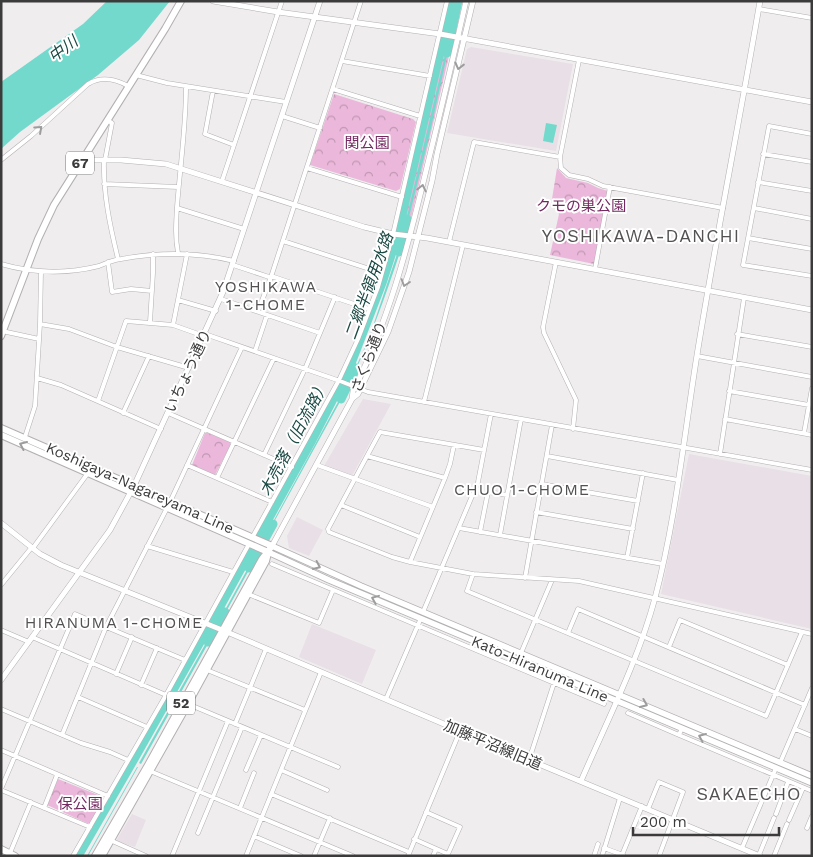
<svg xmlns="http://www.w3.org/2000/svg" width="813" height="857" font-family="'Work Sans','Noto Sans JP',sans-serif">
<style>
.built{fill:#e9dfe6}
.park{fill:url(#park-crowns)}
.water{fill:#74d9cd}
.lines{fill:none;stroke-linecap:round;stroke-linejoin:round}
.river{stroke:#74d9cd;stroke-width:9}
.minor-casing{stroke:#b3b0b2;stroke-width:5}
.tertiary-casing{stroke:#b3b0b2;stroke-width:6}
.secondary-casing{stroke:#b3b0b2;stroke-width:7}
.primary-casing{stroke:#b3b0b2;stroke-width:8}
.minor{stroke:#fff;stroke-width:4}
.tertiary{stroke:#fff;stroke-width:5}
.secondary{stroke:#fff;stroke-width:5.5}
.primary{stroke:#fff;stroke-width:6}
.oneway{stroke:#9e9d9d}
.labels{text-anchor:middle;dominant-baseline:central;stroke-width:4;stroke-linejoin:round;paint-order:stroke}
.shield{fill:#fff;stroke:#767676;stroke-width:1}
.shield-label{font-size:14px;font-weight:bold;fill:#3c3b3b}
.park-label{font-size:15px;fill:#742962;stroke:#fff}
.street-label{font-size:15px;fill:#3c3b3b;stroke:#fff}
.water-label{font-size:16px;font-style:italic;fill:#1b4944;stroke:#fff}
.neighbourhood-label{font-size:16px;letter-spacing:1px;fill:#545153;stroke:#fff}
.quarter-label{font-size:18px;letter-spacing:1px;fill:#545153;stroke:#fff}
</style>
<defs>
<pattern id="park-crowns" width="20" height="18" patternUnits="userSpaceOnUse" patternTransform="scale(1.25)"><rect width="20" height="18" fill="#ebb8db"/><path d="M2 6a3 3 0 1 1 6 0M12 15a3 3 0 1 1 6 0" fill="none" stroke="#c097b3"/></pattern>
</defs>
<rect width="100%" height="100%" fill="#f0edef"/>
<path class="built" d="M471,47L573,64L556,151L447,133L467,49Z
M363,399L391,404L352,476L324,466Z
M689,454L812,476V629L661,594Z
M297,517L323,530L309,556L289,548L287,536Z
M312,624L376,650L362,684L299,657Z
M132,814L146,820L135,847L116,841Z"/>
<path class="park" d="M440,41L452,43L408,231L395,229Z
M334,94L413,119L416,122L400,189L396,191L310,165Z
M557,168L566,178L588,183L598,188L608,191L594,264L550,255L559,214L552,199Z
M205,433H208L230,442L231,444L215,475L192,465Z
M58,779L103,797L104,800L90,823H87L47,805Z"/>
<path class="water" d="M107,1H170L139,40L98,75L20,132L1,149V82L83,24Z
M448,42H450L429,137L406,229H404Z
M546,123L557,125L553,143L543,141Z
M401,242L403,243C388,289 372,334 352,379L351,378L369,338Z
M345,389H347L268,533H267Z
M254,557L255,559L221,621H219Z
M212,632L214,633L141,764L139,763Z
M137,767H138L88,856H87Z"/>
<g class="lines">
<path class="river" d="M447,53L458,1
M399,252L407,219
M341,399L356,368
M249,568L273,524
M208,642L225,612
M78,856L134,759L213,619L312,440L350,366L382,283L396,240L452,1"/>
<g class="minor-casing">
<path id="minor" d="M759,9L812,18
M579,60L560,157L561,168L569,175L588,179L603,186L723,208
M342,61L430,76
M136,75L167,83L286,102
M333,89L420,116
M213,91L205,134L234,145
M282,116L320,128
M812,134L769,126L743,265L812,276
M763,154L812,162
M1,160L31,136L88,84C101,76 116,79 128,86
M104,160C103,194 110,226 118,259
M105,160L112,123L107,120
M307,168L402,197
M222,181L282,1
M758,182L812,191
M104,184L178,187
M177,208L244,229
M754,208L812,219
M748,238L812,249
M283,241L382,273
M449,242L474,142L560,157
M178,253C175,237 176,223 177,207C180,167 186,127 186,87
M108,262L112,292L131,289L152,291
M556,262L543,327L544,333L576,400L573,429
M1,264C32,273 67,274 99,266C106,263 113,260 121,259C160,252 196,252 234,261
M233,265L269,277H274L369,309
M595,269L610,187
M221,299L320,333
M178,300L216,311
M258,311L271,277L361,1
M150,322L153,273V254
M40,324L69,329L117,347L189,368
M173,325L187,254
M2,331L39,339
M205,334L340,381L368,392L812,470
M737,334L812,347
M255,351L267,315
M697,356L812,377
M37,378L61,385L161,429
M729,391L809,405
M98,401L126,321L173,325L204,336
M424,402L463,245
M123,413L149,356
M168,413L292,467
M725,419L812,435
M804,433L812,388
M25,437L35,406L40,324L41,272
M454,445L450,464L445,478L367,456L380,432L484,450
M720,454L744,298
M264,455L305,369L335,297
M367,456L328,529L329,532L392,557L410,562L473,574L579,581L812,634
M547,456L678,480
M187,465L272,502
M317,465L433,507
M217,478L274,358
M541,484L638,501
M170,502L242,347
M341,505L420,537
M536,512L633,529
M459,528L663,564
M480,532L488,492L507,495
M500,535L521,419
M252,538L339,380L358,339L378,287L393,234L447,1
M147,546L233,572
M33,548L88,473
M627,558L643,473
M410,562L445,478
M272,564L604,704
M473,574L467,591L766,716L802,632
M525,578L552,425
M1,585L32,547
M248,594L319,623L333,590
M423,612L478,482L491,414
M1,630L29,642
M568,633L578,609L805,705
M32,637L166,695
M669,647L680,620L788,665
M521,653L552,580
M207,670L305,710
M116,674L132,637
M141,685L157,648
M78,697L147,727
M386,699L421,618
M188,704L338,767
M1,709L81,743L110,752L128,760
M628,713L679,735
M235,724L266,649
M682,728L679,735L812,791
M795,729L812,736
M62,735L106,627L167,508
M1,750L108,796
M529,760L554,683
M780,763L812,688
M246,770L261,735
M281,770L327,790
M150,771L353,856
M1,789L75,614L185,660
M1,790L90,827
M271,794L409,852
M44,808L57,775
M240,808L254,773
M648,809L659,782L683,792L659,856
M776,814L788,782
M789,820L803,788
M807,828L812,816
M198,833L242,727
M254,836L301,856
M414,839L448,854L460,827L426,812
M110,840L146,856
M604,848L623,855
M742,848L776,768
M10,853L31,802
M622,855L642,806
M759,855L774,818
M73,856L166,695L249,544
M172,856L228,721
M246,856L321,672
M314,856L330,818
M408,856L460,731
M433,856L436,849
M594,856L598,844
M602,856L620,798
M774,856L787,824"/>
</g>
<g class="tertiary-casing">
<path id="tertiary" d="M213,1L278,12L440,34L812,102
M82,160H121L166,164L364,227L393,234L427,238L812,310
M353,398L358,394L388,332L409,272L432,181L437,154L473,1
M1,523L40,554L61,565L227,632L529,760L760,856
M272,546L352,399L353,391C388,323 407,250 425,175C439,118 453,59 466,1
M1,680L110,530L134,486L223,292L320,1
M581,781C607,721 638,661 655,598C676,519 684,436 697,355C716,237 740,119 760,1"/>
</g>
<g class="secondary-casing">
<path id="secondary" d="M272,546L361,586L812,776
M268,552L329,580L812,783"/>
</g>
<g class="primary-casing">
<path id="primary" d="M1,336L38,239L54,205L165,29L181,1
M1,428L272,546L262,559L148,765L95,856
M1,435L268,552
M1,849L15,856
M102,856L188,704L266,561L268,553"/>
</g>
<use href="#minor" class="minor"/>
<use href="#tertiary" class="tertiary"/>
<use href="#secondary" class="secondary"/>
<use href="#primary" class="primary"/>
</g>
<defs><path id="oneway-chevron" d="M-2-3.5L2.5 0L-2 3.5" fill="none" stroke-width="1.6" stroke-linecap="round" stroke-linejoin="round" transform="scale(1.25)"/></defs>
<g class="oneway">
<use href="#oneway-chevron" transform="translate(459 66) rotate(104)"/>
<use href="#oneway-chevron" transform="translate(39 129) rotate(-42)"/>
<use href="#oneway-chevron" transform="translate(422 188) rotate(-77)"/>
<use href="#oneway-chevron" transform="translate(405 283) rotate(108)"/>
<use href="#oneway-chevron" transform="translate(23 445) rotate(-156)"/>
<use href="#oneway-chevron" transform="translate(317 566) rotate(25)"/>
<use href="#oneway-chevron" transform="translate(375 599) rotate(-158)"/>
<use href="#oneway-chevron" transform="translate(644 704) rotate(23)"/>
<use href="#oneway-chevron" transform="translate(702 737) rotate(-157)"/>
</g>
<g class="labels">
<g class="shield">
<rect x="66" y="151.5" width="28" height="23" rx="4"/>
<rect x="167" y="691.5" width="28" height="23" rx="4"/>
</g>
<g class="shield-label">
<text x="80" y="163">67</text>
<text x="181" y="703">52</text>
</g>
<g class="park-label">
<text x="367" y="143">関公園</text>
<text x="581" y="206">クモの巣公園</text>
<text x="80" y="804">保公園</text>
</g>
<g class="street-label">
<text transform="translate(369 357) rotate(-69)">さくら通り</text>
<text transform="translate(188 371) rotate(-65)">いちょう通り</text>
<text transform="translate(140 488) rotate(24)">Koshigaya-Nagareyama Line</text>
<text transform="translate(540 669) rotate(23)">Kato-Hiranuma Line</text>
<text transform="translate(493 745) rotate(23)">加藤平沼線旧道</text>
</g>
<g class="water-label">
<text transform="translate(63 49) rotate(-37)">中川</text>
<text transform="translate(369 286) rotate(-70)">二郷半領用水路</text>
<text transform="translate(294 438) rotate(-62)">木売落（旧流路）</text>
</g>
<g class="neighbourhood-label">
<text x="266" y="286">YOSHIKAWA<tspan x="266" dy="18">1-CHOME</tspan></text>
<text x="522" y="489">CHUO 1-CHOME</text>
<text x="114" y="622">HIRANUMA 1-CHOME</text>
</g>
<g class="quarter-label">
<text x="641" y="235">YOSHIKAWA-DANCHI</text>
<text x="749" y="793">SAKAECHO</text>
</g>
</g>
<rect width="813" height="857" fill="none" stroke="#3c3b3b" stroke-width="5"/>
<path d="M633 827v8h146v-8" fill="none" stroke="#3c3b3b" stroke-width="2.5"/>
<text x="640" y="827" font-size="15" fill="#3c3b3b" stroke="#ffffff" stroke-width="4" paint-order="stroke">200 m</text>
</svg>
